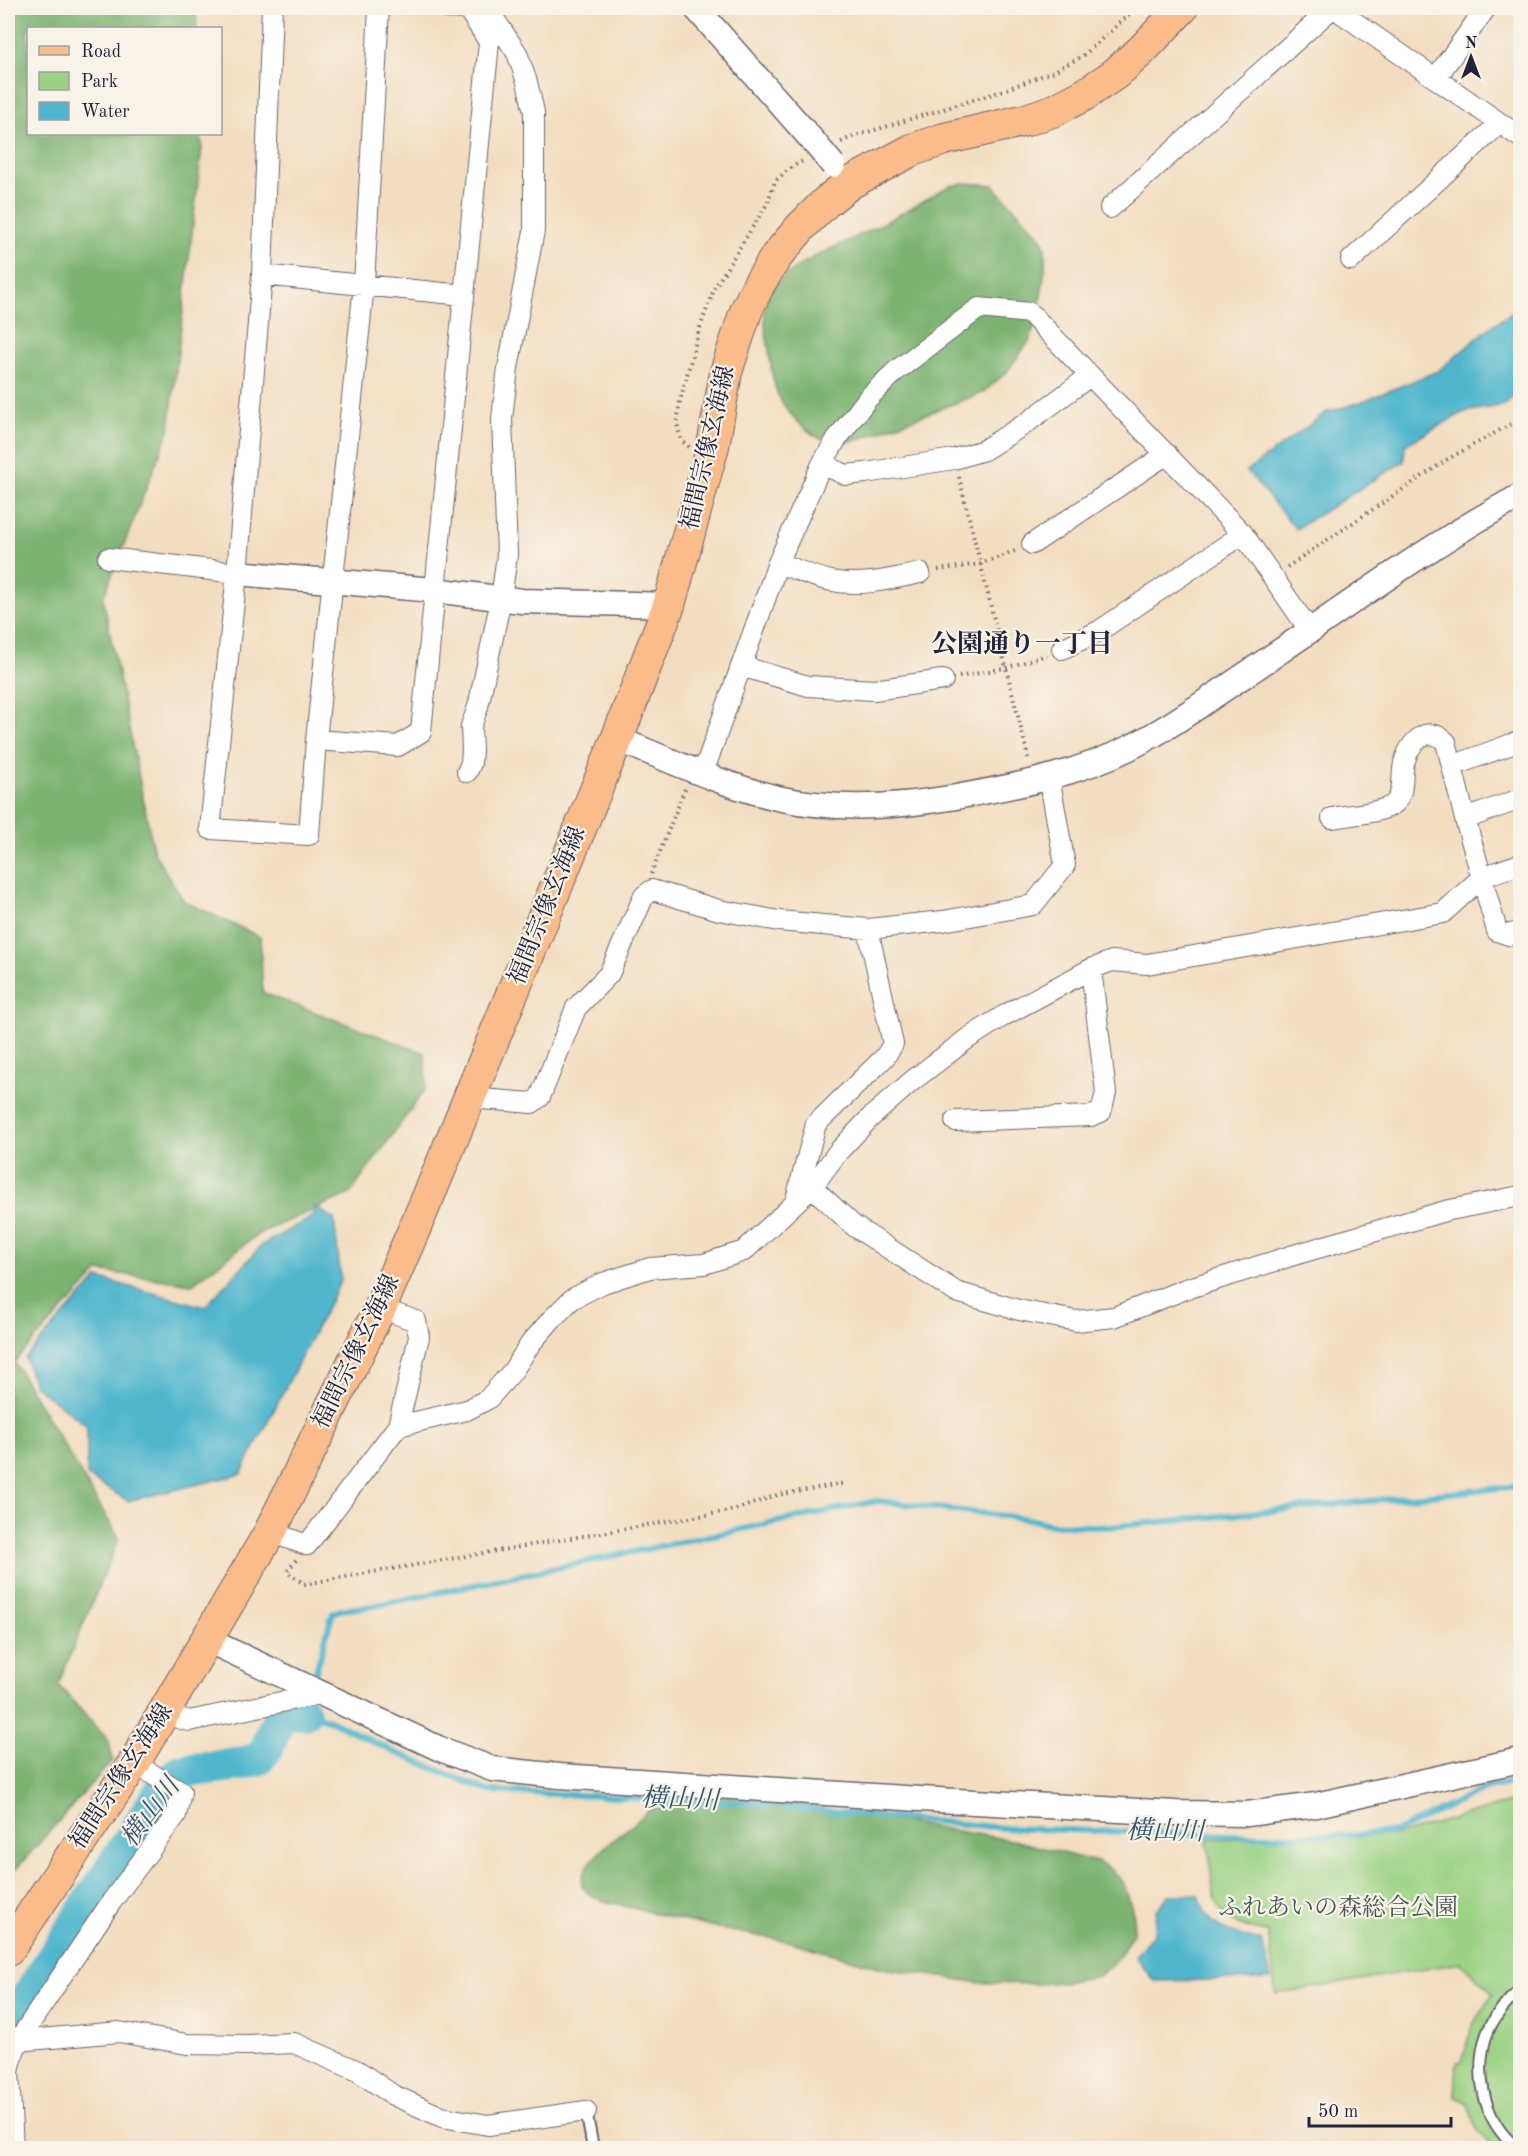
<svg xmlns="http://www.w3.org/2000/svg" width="1528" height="2156" font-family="'Old Standard TT','Noto Serif JP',serif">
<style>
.green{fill:#9ad183;stroke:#5e7a5f;stroke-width:1.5}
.forest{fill:#7bb371;stroke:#4e6a56;stroke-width:1.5}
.water{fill:#4fb6cd;stroke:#386c84;stroke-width:1.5}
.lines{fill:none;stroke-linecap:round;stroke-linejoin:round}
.stream{stroke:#4fb6cd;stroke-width:6}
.river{stroke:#4fb6cd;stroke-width:34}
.service-casing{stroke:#6b636a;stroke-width:14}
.minor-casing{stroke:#6b636a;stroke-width:22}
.tertiary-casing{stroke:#6b636a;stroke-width:27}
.primary-casing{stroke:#6b636a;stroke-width:34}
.path{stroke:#6b636a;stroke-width:4;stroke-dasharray:1.5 4.5;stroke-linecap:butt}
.service{stroke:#fff;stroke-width:10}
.minor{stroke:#fff;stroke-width:20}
.tertiary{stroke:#fff;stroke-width:24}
.primary{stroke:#fabc8b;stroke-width:32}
.tertiary-bridge-casing{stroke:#6b636a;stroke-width:27;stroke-linecap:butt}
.tertiary-bridge{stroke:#fff;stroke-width:24}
.labels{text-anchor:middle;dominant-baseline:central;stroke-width:4.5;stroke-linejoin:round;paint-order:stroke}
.street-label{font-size:24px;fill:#22223b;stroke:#f7f3e8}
.park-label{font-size:24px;fill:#465751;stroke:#f7f3e8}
.neighbourhood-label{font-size:26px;font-weight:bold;fill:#22223b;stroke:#f7f3e8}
.water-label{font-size:26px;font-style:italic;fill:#32566e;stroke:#f7f3e8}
</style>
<rect width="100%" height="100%" fill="#f7f3e8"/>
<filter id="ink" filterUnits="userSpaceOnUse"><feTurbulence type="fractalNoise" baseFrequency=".0167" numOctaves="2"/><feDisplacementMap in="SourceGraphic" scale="12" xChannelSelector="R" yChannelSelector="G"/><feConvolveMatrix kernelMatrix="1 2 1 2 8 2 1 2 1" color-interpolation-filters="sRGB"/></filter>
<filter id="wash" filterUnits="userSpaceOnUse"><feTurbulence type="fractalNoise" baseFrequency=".008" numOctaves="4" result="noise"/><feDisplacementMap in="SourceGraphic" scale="24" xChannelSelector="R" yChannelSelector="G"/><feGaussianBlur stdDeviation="1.35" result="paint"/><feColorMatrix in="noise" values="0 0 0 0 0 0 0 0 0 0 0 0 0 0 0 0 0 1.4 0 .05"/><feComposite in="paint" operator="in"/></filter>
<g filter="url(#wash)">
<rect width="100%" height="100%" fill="#f3ddc0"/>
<path class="green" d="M1520,1799V2148H1494L1477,2129L1466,2102L1455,2097L1457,2062L1462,2061L1474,2023L1493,1994L1461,1963L1276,1994L1268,1932C1218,1924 1214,1910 1210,1862C1210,1854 1207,1847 1207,1839L1397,1835Z"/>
<path class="forest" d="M8,8H196L197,28H28V134H201L202,147L169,430L103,598L154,853L184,901L260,937L263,993L425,1053L426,1088L350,1194L260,1233L192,1284L99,1271L14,1362L119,1538L58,1685L108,1740L113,1760L8,1878Z
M965,183L993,185L1040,236L1045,246V270L1037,319L1030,340L1006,373L982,393L857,440C823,447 809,435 787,410C774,395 771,370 769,350C766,334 761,312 768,296C780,268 839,246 866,232C894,218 922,202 949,186Z
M721,1791L1017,1841L1097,1862L1114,1871L1125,1886L1134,1916L1133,1933L1119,1957L1100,1975L1081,1980L1040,1984L981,1983L882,1968L791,1942L710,1927L604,1901C548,1883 616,1838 636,1822C641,1818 645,1813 650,1809C659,1804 670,1799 680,1796C692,1792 708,1792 721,1791Z"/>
<path class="water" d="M1520,308V390L1505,405L1464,412L1405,445L1404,461L1296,529L1247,471L1327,412L1361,402L1438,371L1494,324Z
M314,1206L334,1219L341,1280L241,1474L128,1501L87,1476V1426L34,1385L25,1358L98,1278L205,1307L263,1244L312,1217Z
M1169,1895H1199C1201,1901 1203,1908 1206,1914C1218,1932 1243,1936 1262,1941L1271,1979L1154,1981L1135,1956L1154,1933L1156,1910Z"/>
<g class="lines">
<path class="stream" d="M312,1685L330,1622L333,1613L340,1610L373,1606L877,1501L1029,1519L1049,1524L1109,1527L1520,1486
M307,1700L304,1713L332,1721L392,1751L488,1791L735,1802L1003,1828L1261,1836L1359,1835L1395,1832L1487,1788L1520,1781"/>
<path class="river" d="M8,2027L162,1790L179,1772L241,1764L258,1759L267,1748L278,1720L287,1713H304"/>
</g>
</g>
<g filter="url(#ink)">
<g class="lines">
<g class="service-casing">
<path id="service" d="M586,2111L593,2148
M1518,2148C1482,2124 1471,2063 1491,2025C1498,2011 1509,2000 1520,1990"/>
</g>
<g class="minor-casing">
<path id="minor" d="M272,8L262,275L237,573L210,829L309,835L316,740L364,285L379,8
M1334,8L1520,137
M1436,78L1486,8
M1110,208L1332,8
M1351,260L1500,123
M262,275L464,295
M822,464L846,475L865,473L954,459L984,450L1025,424L1090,376
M1032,544L1167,454
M108,558L237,573
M778,563C796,569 814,578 832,581C860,587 892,579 920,573
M1062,649L1099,631L1243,534
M741,666L808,686L874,690L943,680
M316,740L398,746L421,732L489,42L468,9L447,8
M1452,766L1520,741
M467,772L471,763L472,751L471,726L478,707L501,599L507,555L502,418L508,368L534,231V112L527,82L517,53L487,8
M703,773L778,563L822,464L836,440L868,398L896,371L979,308L1030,313L1243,534L1310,631
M1332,818C1347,815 1385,813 1395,803C1405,793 1401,775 1404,763C1410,742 1427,723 1446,742L1465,819L1520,799
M1465,819L1497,931L1509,935L1520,931
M469,1098L532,1103L540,1097L576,1008L609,974L644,896L652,890L719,910L779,921L868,929L943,921L1033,905L1065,865L1049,777
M955,1121L1091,1116L1101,1112L1106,1093L1091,969
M812,1187L854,1226L956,1292L1019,1310L1076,1321L1114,1317L1183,1290L1294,1255L1445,1211L1520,1196
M795,1203L816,1124L885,1057L893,1044L868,929
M398,1426L467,1410L488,1399L512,1372L531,1343L551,1320L572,1299L603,1283L650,1268L704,1264L744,1251L812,1187L838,1152L870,1118L912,1081L967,1039L1005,1015L1091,969L1112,961L1147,964L1443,913L1482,877L1520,864
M270,1532L307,1545L398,1426L419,1337L416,1321L380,1308
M164,1714L189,1721L320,1694
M18,2041L119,2032L187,2044L247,2045L294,2043L358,2071L393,2095L442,2117L488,2125L586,2111
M13,2148L9,2072L12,2057L18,2041L112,1901L176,1815L181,1792L134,1763"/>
</g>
<g class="tertiary-casing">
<path id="tertiary" d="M696,8L813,141
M237,573L434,590L522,601L669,605
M617,739C670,760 726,787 782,799C840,811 898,807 956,797C1017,786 1078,774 1133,746C1171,727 1204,702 1239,679C1332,617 1422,549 1520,496
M207,1640L438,1748L492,1769L560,1776L920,1799L1175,1813L1247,1814L1316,1805L1520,1760"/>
</g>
<g class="primary-casing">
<path id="primary" d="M8,1950L134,1763L270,1532L380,1308L432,1188L617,739L669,605L713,446L726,372L746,311L759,284L776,257L801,227L827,201L850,183L912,150L944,139L1026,120L1055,110L1084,95L1115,74L1142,50L1182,8"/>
</g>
<path class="path" d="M841,142L852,137L999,92L1052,72L1083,56L1136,8
M689,447L681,440L677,423L680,401L699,330L715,287L767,204L775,181L793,166L805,160
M959,477L1029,761
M1287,567L1448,459L1520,419
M938,570L980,564L1015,551
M959,677L1005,668L1047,655
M651,874L685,789
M296,1560L287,1572L304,1584L735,1510L777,1495L846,1483"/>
<use href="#service" class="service"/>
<use href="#minor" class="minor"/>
<use href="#tertiary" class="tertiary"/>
<use href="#primary" class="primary"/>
<g class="tertiary-bridge-casing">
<path id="tertiary-bridge" d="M813,141L833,165"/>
</g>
<use href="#tertiary-bridge" class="tertiary-bridge"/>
</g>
</g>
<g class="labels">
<g class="street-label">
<text transform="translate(709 448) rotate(-77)">福間宗像玄海線</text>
<text transform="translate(548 906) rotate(-68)">福間宗像玄海線</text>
<text transform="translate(357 1352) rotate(-64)">福間宗像玄海線</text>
<text transform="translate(122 1777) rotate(-57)">福間宗像玄海線</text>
</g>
<g class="park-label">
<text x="1338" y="1909">ふれあいの森総合公園</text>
</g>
<g class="neighbourhood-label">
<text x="1022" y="645">公園通り一丁目</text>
</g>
<g class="water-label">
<text transform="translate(680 1800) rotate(2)">横山川</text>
<text transform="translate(151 1813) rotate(-53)">横山川</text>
<text transform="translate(1165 1832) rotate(1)">横山川</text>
</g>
</g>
<rect width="1528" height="2156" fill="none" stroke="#f7f3e8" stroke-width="30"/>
<rect x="27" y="27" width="195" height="108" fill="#f7f3e8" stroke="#a29fa3" stroke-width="1.5"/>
<rect x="39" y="46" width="30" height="9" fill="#fabc8b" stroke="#a29fa3" stroke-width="1.5"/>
<text x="81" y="57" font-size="18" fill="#22223b">Road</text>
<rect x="39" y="72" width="30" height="18" fill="#9ad183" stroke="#a29fa3" stroke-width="1.5"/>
<text x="81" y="87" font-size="18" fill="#22223b">Park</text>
<rect x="39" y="102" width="30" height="18" fill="#4fb6cd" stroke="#a29fa3" stroke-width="1.5"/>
<text x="81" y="117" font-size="18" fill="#22223b">Water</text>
<g transform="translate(1471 57)" stroke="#f7f3e8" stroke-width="4.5" paint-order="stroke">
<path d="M0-4.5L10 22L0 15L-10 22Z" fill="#22223b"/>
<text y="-9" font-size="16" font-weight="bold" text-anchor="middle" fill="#22223b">N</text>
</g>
<path d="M1309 2117v9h142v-9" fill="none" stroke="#22223b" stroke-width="3"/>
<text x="1318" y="2117" font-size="18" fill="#22223b" stroke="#f7f3e8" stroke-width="4.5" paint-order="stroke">50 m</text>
</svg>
